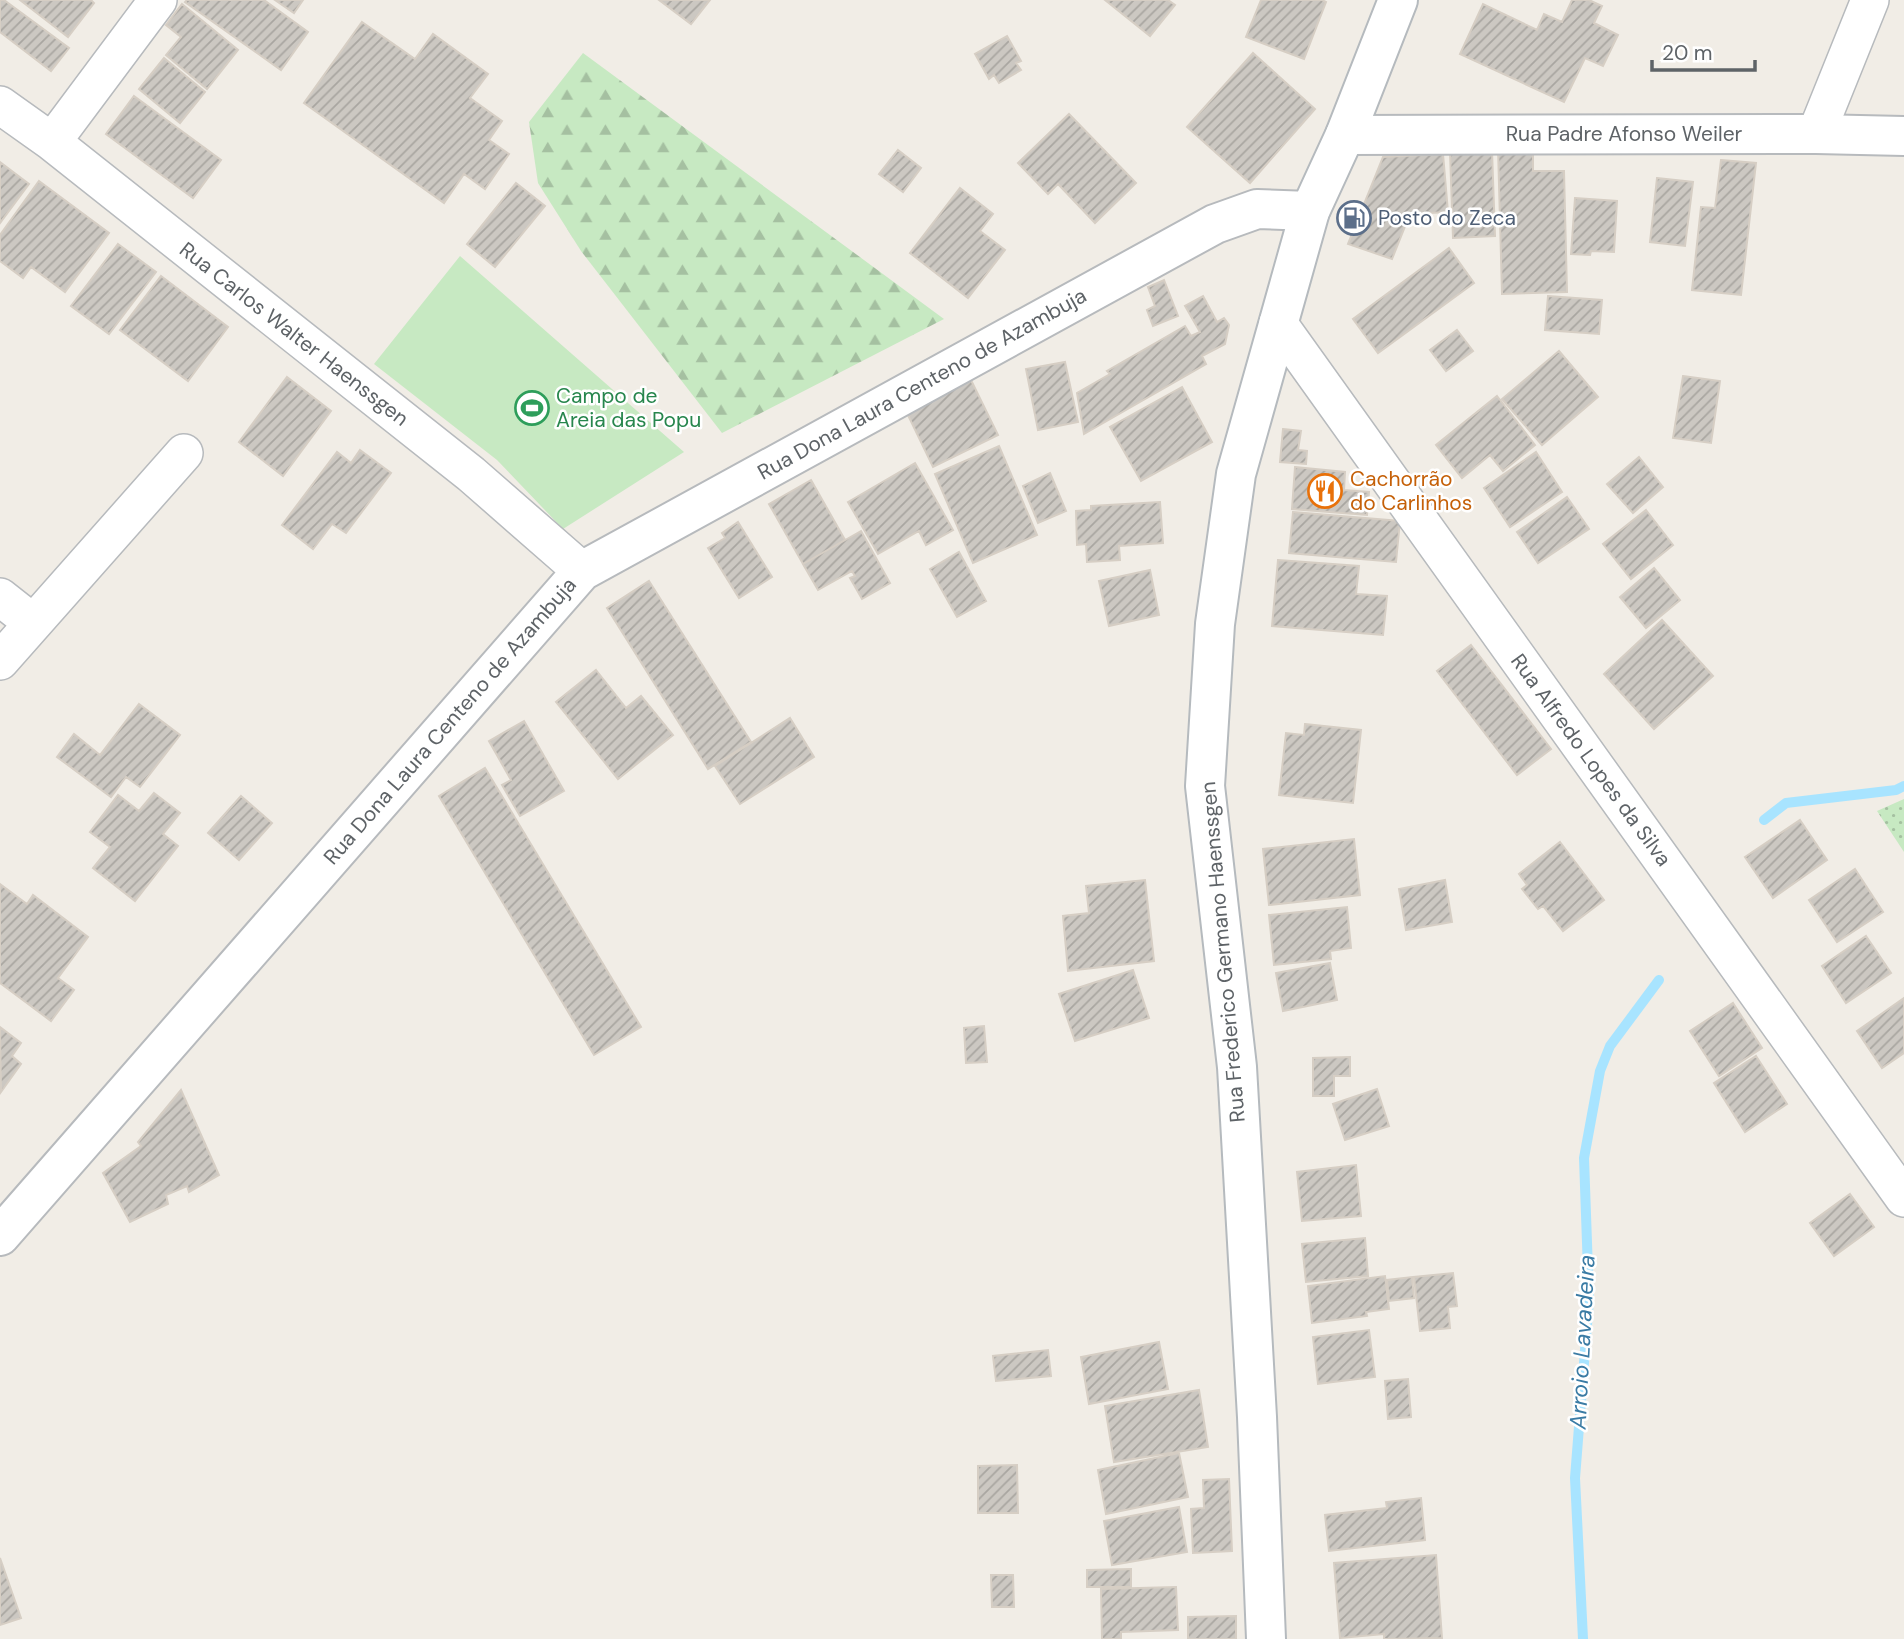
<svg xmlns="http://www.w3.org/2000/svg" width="1904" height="1639" font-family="'DM Sans',sans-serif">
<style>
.grass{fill:#c7e9c2}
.forest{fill:url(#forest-firs)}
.park{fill:url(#park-dots)}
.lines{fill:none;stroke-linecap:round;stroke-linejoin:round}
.stream{stroke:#a8e4ff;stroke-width:10}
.building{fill:url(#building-hatch);stroke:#d6cec4;stroke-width:2}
.minor-casing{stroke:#b7babd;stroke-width:40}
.tertiary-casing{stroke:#b7babd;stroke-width:42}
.secondary-casing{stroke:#b5babe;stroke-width:42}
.minor{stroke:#fff;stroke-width:37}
.tertiary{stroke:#fff;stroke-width:38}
.secondary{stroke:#fff;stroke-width:38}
.labels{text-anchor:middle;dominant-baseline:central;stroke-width:5;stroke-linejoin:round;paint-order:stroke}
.street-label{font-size:21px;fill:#5e6367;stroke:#fff}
.service-label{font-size:21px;fill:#4e5e75;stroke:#fff;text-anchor:start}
.leisure-label{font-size:21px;fill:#27864d;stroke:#fff;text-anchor:start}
.food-label{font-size:21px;fill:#c56008;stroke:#fff;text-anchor:start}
.water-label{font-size:23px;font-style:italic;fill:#3a7ba4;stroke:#fff}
</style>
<defs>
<pattern id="forest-firs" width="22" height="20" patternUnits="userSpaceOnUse" patternTransform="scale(1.75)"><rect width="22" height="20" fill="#c7e9c2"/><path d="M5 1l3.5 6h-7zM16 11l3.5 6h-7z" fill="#a5c0a1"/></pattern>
<pattern id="park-dots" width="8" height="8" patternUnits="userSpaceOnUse" patternTransform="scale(1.75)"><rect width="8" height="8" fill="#c7e9c2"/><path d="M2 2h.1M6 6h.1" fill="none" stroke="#a5c0a1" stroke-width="1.8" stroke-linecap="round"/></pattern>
<pattern id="building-hatch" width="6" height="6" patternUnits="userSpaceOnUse" patternTransform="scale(1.75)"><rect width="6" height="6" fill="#ccc8c2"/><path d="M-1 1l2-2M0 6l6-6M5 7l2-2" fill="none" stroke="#a9a6a1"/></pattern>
</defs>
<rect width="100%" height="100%" fill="#f1ede6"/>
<path class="grass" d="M460,256L684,452L563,529L497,460L374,364Z"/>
<path class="forest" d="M583,53L944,319L722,433L581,251L538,183L529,122Z"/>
<path class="park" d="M1904,799V852L1877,811Z"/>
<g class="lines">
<path class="stream" d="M1764,820L1786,803L1896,790L1904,786
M1583,1639L1575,1478L1589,1299L1584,1158L1600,1071L1610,1046L1659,980"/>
</g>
<path class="building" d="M0,0H4L69,48L51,71L0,32Z
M20,0H91L94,3L68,37Z
M187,0H264L308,32L281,70L185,2Z
M275,0H303L294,13Z
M659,0H710L691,24Z
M1105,0H1168L1175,5L1150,36Z
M1261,0H1322L1326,2L1304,59L1246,37Z
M1572,0H1589L1602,6L1594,23L1618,35L1603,66L1585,58L1564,102L1460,54L1483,4L1537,30L1544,14L1562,22Z
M182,4L238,50L207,89L166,55L181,37L166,25Z
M362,22L415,59L433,34L488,74L470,98L502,121L489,140L509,154L485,189L464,174L444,203L304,103Z
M1007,36L1021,61L1016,63L1021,70L999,83L994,75L989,79L975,54Z
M1253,53L1315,109L1250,183L1187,127Z
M164,58L205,92L180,123L139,89Z
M134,96L221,160L193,198L106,134Z
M1069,114L1136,183L1095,223L1058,184L1048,194L1018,163Z
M1533,147V171H1564L1567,292L1502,294L1498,148Z
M898,150L921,168L903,192L879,174Z
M1492,150L1495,236L1453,238L1450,152Z
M1443,154L1448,212L1410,214L1392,259L1348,244L1383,157Z
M1721,160L1756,163L1741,295L1692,290L1701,207L1715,208Z
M0,162L29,184L0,223Z
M1657,178L1693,182L1685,246L1650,242Z
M39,181L109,233L65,292L31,267L23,278L0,261V235Z
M516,183L545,206L495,267L467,244Z
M960,188L993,214L980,231L1005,250L968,298L910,253Z
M1575,198L1617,201L1614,252L1591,251L1590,255L1571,254Z
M118,244L156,272L109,334L71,306Z
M1449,248L1474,283L1378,353L1353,319Z
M161,276L228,327L188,381L120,330Z
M1164,280L1178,316L1153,326L1147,310L1155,306L1148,287Z
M1203,296L1217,322L1224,318L1229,325L1225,344L1202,356L1206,364L1084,434L1077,393L1110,374L1107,371L1185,326L1191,336L1200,332L1185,306Z
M1548,296L1602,300L1599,334L1545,330Z
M1457,330L1473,351L1446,371L1430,350Z
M1559,351L1598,397L1542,445L1502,399Z
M1065,362L1078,422L1038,430L1026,369Z
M969,376L998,435L933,467L905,409Z
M1683,376L1720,381L1711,443L1673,438Z
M287,377L331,411L283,476L239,442Z
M1182,387L1212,442L1141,481L1110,427Z
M1497,396L1535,445L1503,471L1490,455L1462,478L1436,445Z
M1283,429L1301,431L1298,450L1307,451L1306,464L1280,462Z
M999,446L1037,535L973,563L935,474Z
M360,450L391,473L346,533L332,524L313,549L282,525L337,452L351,463Z
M1536,452L1562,492L1510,527L1484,488Z
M1639,457L1663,487L1633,513L1607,484Z
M915,463L953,530L926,545L919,531L878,554L848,502Z
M1295,467L1345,472L1344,490L1369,492L1367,515L1292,509Z
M1050,473L1066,511L1038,523L1023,486Z
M811,480L845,540L803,564L769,504Z
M1567,497L1589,529L1538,563L1517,532Z
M1160,502L1163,543L1119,546L1120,560L1087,562L1086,544L1077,545L1076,511L1091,510V506Z
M1646,510L1673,545L1631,579L1603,544Z
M1293,512L1400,521L1396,562L1289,553Z
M738,522L772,577L739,598L708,548L725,538L722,533Z
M861,531L890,583L862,599L850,578L855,576L852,571L818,590L803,564Z
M959,552L986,601L957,617L930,569Z
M1278,560L1359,566L1356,594L1387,596L1383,635L1272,626Z
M1654,568L1680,600L1646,628L1620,597Z
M1150,570L1159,615L1109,626L1099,581Z
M649,581L751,742L708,769L607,608Z
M1662,620L1713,676L1654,729L1604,674Z
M1471,645L1551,749L1517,775L1437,671Z
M596,670L626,708L641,696L673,735L618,779L556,702Z
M139,704L180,735L140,787L126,777L111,797L57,757L74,734L100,755Z
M790,718L814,757L740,804L715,766Z
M524,721L564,791L520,816L502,785L511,780L489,741Z
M1305,724L1361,730L1353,803L1279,795L1286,733L1304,735Z
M485,768L641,1027L594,1055L439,796Z
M154,793L180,813L163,834L178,846L135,901L93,868L110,847L90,832L118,795L139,811Z
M241,796L272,823L239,860L208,833Z
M1800,820L1827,860L1773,898L1745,857Z
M1354,839L1360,895L1269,905L1263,849Z
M1560,842L1604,900L1563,931L1543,906L1538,909L1522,889L1527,885L1519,874Z
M1855,869L1883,912L1837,942L1809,900Z
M1145,880L1154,961L1068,971L1063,916L1089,913L1086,886Z
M1445,880L1452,922L1406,930L1399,889Z
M0,884L27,904L33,895L88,937L58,978L74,990L51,1021L0,983Z
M1347,907L1351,948L1330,951L1331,959L1274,965L1269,915Z
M1866,936L1891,973L1846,1003L1822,966Z
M1330,963L1337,1000L1283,1011L1276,973Z
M1133,970L1149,1018L1075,1041L1059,994Z
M1904,998V1053L1882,1068L1857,1031Z
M1733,1003L1762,1048L1719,1076L1690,1031Z
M984,1026L987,1062L966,1063L964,1028Z
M0,1027L21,1043L12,1056L21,1064L1,1092Z
M1756,1056L1787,1104L1745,1132L1714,1083Z
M1350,1057V1076H1334V1096H1313V1058Z
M1377,1089L1389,1126L1345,1140L1333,1104Z
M181,1090L219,1175L189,1192L187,1186L166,1195L168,1204L130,1222L103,1173L141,1146L138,1142Z
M1356,1165L1361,1216L1302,1221L1297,1172Z
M1850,1194L1874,1227L1834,1256L1810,1223Z
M1365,1238L1368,1276L1306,1282L1302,1244Z
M1453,1273L1457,1306L1448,1307L1450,1328L1420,1331L1414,1277Z
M1385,1276L1389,1309L1366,1312L1367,1316L1312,1323L1308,1286Z
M1412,1277L1414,1298L1389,1301L1387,1280Z
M1369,1330L1375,1377L1318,1384L1313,1337Z
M1159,1342L1168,1389L1089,1404L1081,1357Z
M1048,1350L1051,1376L996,1381L993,1356Z
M1408,1379L1411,1417L1388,1419L1385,1381Z
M1199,1390L1208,1447L1114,1462L1105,1406Z
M1179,1453L1188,1497L1106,1514L1098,1470Z
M1017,1465L1018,1513H978V1466Z
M1229,1479L1232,1551L1193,1553L1191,1509L1204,1508L1203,1480Z
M1421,1498L1425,1540L1329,1551L1325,1515L1387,1508L1386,1502Z
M1179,1507L1187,1552L1112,1565L1104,1521Z
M1436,1555L1442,1638L1384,1639V1634L1340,1638L1334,1563Z
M0,1558L21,1618L0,1625Z
M1131,1569V1587H1087V1570Z
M991,1575H1013L1014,1607H992Z
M1176,1587L1178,1630L1121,1632V1639H1102L1101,1589Z
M1236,1616V1639H1188V1617Z"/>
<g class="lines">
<g class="minor-casing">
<path id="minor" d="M0,105L52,142L471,474L582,571
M1816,134L1870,0
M52,142L158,0
M1278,323L1904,1198
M0,597L33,623
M0,661L184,453"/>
</g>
<g class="tertiary-casing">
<path id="tertiary" d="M1345,135L1816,134L1904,136
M0,1236L582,571L1215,224L1257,209L1310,211"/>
</g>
<g class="secondary-casing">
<path id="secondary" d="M1266,1639L1257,1417L1237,1067L1205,786L1215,624L1236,474L1310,211L1345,135L1398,0"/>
</g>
<use href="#minor" class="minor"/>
<use href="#tertiary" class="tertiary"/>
<use href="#secondary" class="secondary"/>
</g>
<defs>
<g id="fuel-ring" transform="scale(1.75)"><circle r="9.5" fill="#fff" stroke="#5c6f8a" stroke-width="1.5"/><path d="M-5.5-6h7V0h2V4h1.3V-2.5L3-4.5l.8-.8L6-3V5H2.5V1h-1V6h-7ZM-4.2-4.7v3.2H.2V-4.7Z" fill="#5c6f8a"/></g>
<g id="stadium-ring" transform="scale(1.75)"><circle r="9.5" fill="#fff" stroke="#2e9e5b" stroke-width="1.5"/><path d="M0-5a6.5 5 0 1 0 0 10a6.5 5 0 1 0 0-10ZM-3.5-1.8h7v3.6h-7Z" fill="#2e9e5b"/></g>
<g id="restaurant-ring" transform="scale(1.75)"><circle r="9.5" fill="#fff" stroke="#e8710a" stroke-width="1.5"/><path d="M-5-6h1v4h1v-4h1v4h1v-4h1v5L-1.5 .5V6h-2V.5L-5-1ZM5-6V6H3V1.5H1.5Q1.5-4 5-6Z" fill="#e8710a"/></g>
</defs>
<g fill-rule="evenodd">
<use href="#fuel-ring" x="1354" y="218"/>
<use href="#stadium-ring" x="532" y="408"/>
<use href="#restaurant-ring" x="1325" y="491"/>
</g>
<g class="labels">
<g class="street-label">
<text x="1624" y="134">Rua Padre Afonso Weiler</text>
<text transform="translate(294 334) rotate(38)">Rua Carlos Walter Haenssgen</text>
<text transform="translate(922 384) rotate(-29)">Rua Dona Laura Centeno de Azambuja</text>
<text transform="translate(450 721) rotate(-49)">Rua Dona Laura Centeno de Azambuja</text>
<text transform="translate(1591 760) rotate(54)">Rua Alfredo Lopes da Silva</text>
<text transform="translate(1223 952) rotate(-95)">Rua Frederico Germano Haenssgen</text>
</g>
<g class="service-label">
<text x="1378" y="218">Posto do Zeca</text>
</g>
<g class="leisure-label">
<text x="556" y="396">Campo de<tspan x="556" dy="24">Areia das Popu</tspan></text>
</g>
<g class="food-label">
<text x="1350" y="479">Cachorrão<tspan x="1350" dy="24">do Carlinhos</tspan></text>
</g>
<g class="water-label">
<text transform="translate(1582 1342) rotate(-87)">Arroio Lavadeira</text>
</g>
</g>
<path d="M1652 60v10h103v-10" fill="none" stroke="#5e6367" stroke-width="3.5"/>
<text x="1662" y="60" font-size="21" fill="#5e6367" stroke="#ffffff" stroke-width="5" paint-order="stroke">20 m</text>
</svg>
